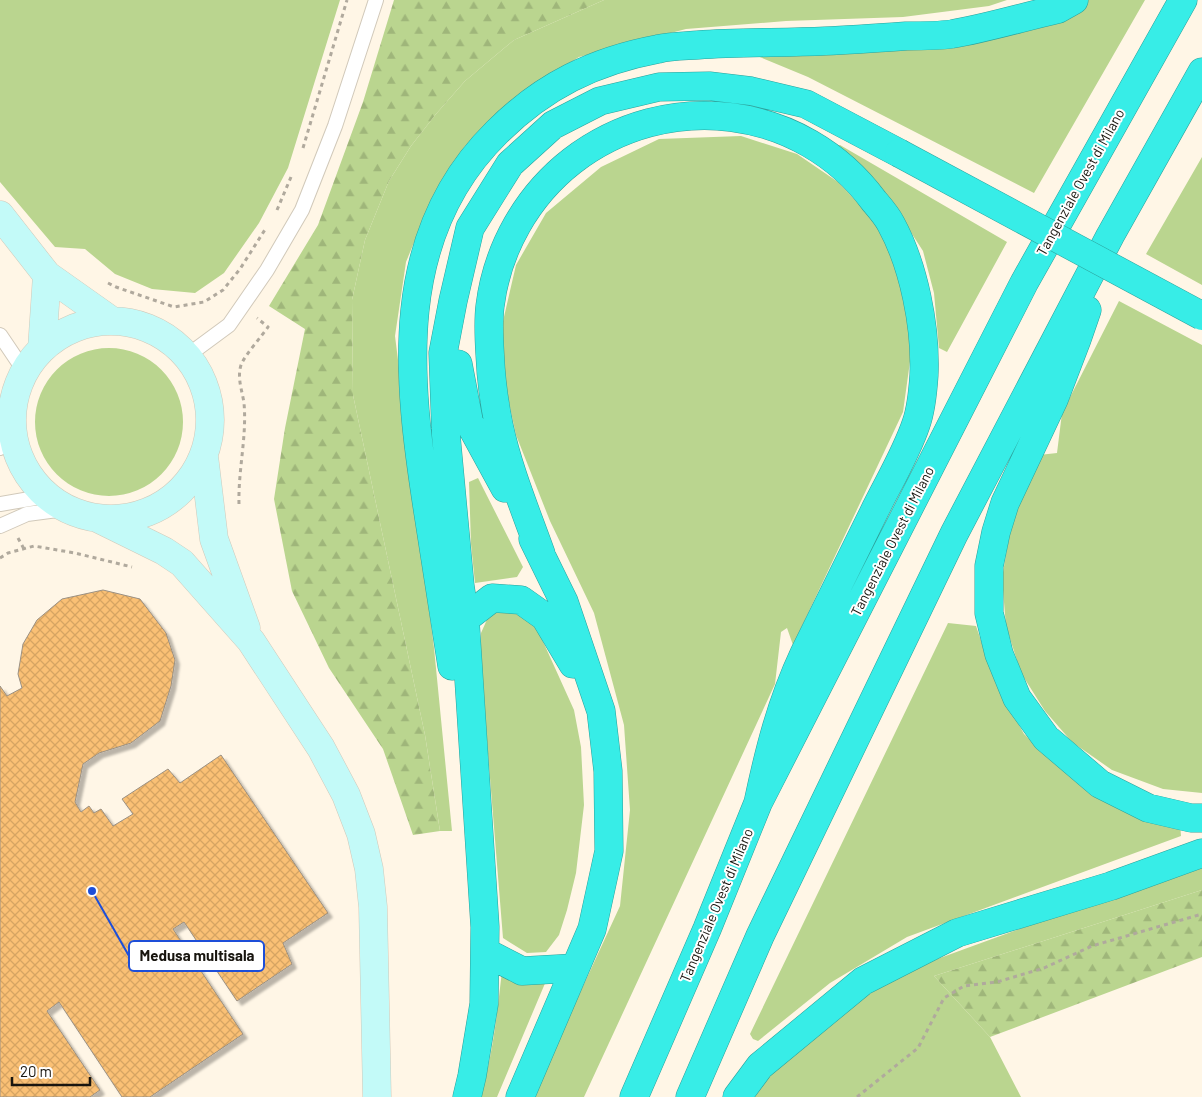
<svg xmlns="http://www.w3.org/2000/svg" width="1202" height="1097" font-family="Barlow,sans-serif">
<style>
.green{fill:#bad58f}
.forest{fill:url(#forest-firs)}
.building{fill:url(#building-cross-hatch);stroke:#9a9083;filter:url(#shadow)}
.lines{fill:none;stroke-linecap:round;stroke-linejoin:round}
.lane-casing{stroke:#d1c9ba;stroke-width:16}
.secondary-casing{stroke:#d1c9ba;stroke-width:29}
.highway-casing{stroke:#2ca19b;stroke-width:29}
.path{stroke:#b0a99d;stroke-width:3;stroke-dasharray:4 4;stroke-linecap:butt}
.lane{stroke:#fff;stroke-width:14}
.secondary{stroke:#c3faf8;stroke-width:28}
.highway{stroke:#37ede7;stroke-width:28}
.highway-bridge-casing{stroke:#2ca19b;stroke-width:29;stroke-linecap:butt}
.highway-bridge{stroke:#37ede7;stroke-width:28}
.labels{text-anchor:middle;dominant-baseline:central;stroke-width:4;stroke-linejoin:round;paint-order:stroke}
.street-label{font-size:14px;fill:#18150f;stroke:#fff}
.leader{fill:none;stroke:#1d4ed8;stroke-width:2}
.callout-dot{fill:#1d4ed8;stroke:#fff;stroke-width:2}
.callout{fill:#fff;stroke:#1d4ed8;stroke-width:2}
.callout-label{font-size:15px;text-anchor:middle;font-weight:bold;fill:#18150f}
</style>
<defs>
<pattern id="forest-firs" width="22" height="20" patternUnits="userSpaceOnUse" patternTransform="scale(1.25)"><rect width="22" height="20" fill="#bad58f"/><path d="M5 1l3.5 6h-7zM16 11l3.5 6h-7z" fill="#9fb67a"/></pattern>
<pattern id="building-cross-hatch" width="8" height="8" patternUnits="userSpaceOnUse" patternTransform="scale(1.25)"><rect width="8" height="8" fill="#fac074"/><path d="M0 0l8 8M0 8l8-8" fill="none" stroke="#d6a463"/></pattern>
<filter id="shadow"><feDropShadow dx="4.5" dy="4.5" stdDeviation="1" flood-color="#0004"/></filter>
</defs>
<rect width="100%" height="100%" fill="#fff6e6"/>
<path class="green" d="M0,0H340L288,168L259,223L224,273L195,293L152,289L115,274L85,249L55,247L0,182Z
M604,0H1007L989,6L903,17L786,21L686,29L579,57L515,98L465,146L433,196L406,262L395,336L434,648L452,831H440L425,735L353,395L352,300L365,240L389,181L411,146L436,114L465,81L514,40Z
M1084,0H1145L1034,193L808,77L745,51L789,52Z
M741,136L797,154L838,182L877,223L904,288L912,347L903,412L793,645L787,628L781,632L775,684L584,1097H532L620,906L630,810L624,725L594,613L550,521L516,435L497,347L516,265L546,213L601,167L659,139Z
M840,145L1007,242L947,352L939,348L934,293L923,251L903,220L837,146Z
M1202,157V285L1146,254Z
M1119,301L1202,345V793L1163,789L1112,770L1072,742L1045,711L1021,673L1006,626L1002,578L1013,514L1039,455L1057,453L1062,413Z
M35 422a74 74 0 1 1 148 0a74 74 0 1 1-148 0Z
M478,478L523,567L517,577L475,583L471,544L469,482Z
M510,605L524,611L541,637L574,710L581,747L584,805L576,873L567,910L559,935L546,952L527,953L503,938L481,667V633L489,615Z
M948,623L976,626L996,684L1024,734L1056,765L1106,800L1180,823L1181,836L907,937L830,983L758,1041L753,1039L750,1034Z
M1202,862V890L934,976L990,1037L1021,1097H751C796,1037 862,994 929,962Z
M502,971L546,981L497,1097H480C493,1056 497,1013 502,971Z"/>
<path class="forest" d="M394,0H604L514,40L465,81L436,114L411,146L389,181L365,240L352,300L353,395L425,735L440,831L413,835L383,749L329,668L292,591L274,499L285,428L305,329L269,306L318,225L363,102Z
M1202,890V957L990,1037L934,976Z"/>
<path class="building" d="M103,590L140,599L166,633L175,660L171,686L160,721L131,743L99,753L83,764L75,802L81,812L89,806L94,813L101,809L113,826L133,814L122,799L168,769L180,783L221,755L328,913L283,943L292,964L237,1001L184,922L173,929L243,1034L150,1097H122L59,1002L47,1011L100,1090L90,1097H0V686L7,696L22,688L18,674L23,644L37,620L62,599Z"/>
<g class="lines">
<g class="lane-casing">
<path id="lane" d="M0,335L25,372
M187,356L229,325L267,270L302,210L335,126L376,0
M0,448L12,426
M0,504L47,496
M0,526L27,514L65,509"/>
</g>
<g class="secondary-casing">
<path id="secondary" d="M0,215L47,275L112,321
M12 420a99 99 0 1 1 198 0a99 99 0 1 1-198 0Z
M42,349L47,275
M204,456L214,539L246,628
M99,519L164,551L182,563L251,641L321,748L346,795L361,834L369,869L373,907L377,1097"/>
</g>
<g class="highway-casing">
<path id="highway" d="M1087,310L1077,339L1054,399L1005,503L996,532L989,566V613L999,654L1017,698L1046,738L1100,784L1148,808L1191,818H1202
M458,364L469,422L505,488
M541,554C526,512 508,469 499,426C494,402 491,379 490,355C489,339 488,322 490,306C497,249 527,196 572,161C667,88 802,104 874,201C880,208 887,216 891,224C914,266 926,327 924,375C923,390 921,410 916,424C906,454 887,485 873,514C850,561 827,607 804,654C781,703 769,751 758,803
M465,619L492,598L521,600L545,617L573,664
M452,666C444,615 436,563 428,512C407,378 391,236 497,132C543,86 594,61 658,49C671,46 685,46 698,45C740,42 783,43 825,41C852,40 879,38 906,36C921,36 937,36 952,34C987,28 1023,17 1058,9L1074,0
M485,952L522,971L575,968
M467,1097L472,1076L484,1004L485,927L465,619L460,586L446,435L443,353L453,301L470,228L510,164L553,125L600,101L659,87L709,86L751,91L806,104L899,153
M520,1097L592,929L609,851L608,771L601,711L564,602L533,539
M634,1097L707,929L758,803L1024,283L1183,0
M690,1097L760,936L954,534L1110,236L1202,72
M737,1097L760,1066L863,981L957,933L1111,886L1202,853"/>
</g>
<path class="path" d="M303,148L347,0
M277,210L291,177
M108,283L116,287L174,307L204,302L223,290L240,269L266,228
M239,504C238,470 247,437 244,403C242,390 237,378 241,365C244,356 262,336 268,327L257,318
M18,538L24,549
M0,558L8,553L34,546L75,553L132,567
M857,1097L918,1048L944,998L964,986L997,982L1044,968L1092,946L1202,914"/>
<use href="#lane" class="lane"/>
<use href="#secondary" class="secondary"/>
<use href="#highway" class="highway"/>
<g class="highway-bridge-casing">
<path id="highway-bridge" d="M899,153L1202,316"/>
</g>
<use href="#highway-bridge" class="highway-bridge"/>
</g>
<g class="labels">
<g class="street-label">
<text transform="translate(1080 182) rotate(-61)">Tangenziale Ovest di Milano</text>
<text transform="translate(892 541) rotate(-63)">Tangenziale Ovest di Milano</text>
<text transform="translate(716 905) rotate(-67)">Tangenziale Ovest di Milano</text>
</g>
</g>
<path class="leader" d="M92 891L129 956"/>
<circle class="callout-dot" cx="92" cy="891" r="5"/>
<rect class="callout" x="129" y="941" width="135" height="30" rx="5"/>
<g class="callout-label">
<text x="197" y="961">Medusa multisala</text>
</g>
<path d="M12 1077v8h78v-8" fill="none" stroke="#18150f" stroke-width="2.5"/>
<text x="20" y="1077" font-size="15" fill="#18150f" stroke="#ffffff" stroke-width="4" paint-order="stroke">20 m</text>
</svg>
